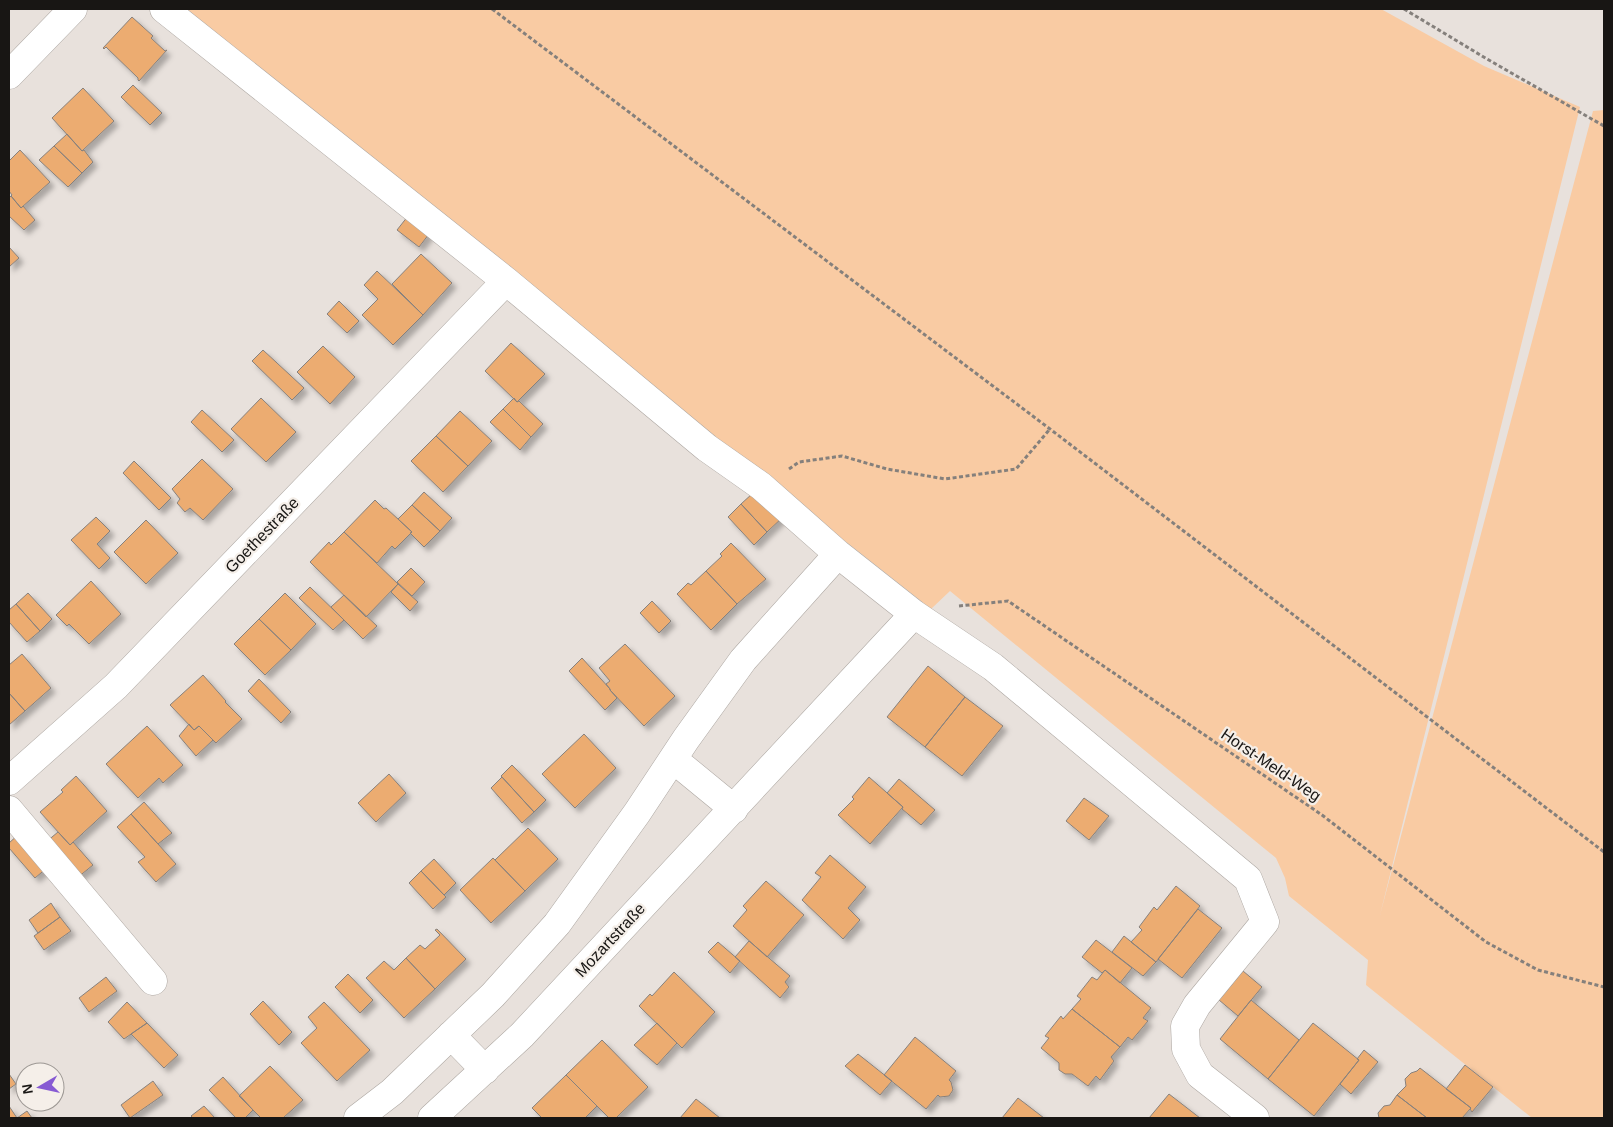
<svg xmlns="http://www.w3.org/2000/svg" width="1613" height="1127" font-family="Helvetica,sans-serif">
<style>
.green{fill:#f9cba3}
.building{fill:#ecac71;stroke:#87817d;filter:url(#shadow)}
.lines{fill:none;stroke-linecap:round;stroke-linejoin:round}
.minor-casing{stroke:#ada7a2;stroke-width:29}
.path{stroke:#85807c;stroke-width:3;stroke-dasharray:4 2.5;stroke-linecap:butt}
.minor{stroke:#fff;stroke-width:28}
.labels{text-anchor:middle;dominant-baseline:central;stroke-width:4.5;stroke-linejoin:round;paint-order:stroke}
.street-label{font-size:16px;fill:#181614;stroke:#f5efe9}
</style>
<defs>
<filter id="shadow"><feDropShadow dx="4.5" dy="4.5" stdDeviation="2.5" flood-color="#0004"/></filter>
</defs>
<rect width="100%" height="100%" fill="#e8e1dc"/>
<path class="green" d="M171,9H1381L1484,66L1580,107L1380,915L1593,111L1604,110V1118H1532L1366,985L1368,960L1289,896L1285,878L1276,858L950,591L931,609Z"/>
<path class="building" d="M132,17L153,36L151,38L165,51L167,50L139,81L138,80V78L106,47L104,49L103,48Z
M133,85L162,113L150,125L121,97Z
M83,88L114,121L82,151L52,118Z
M67,134L82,151L84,150L93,162L82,173L54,146Z
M54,146L82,173L68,187L39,160Z
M20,150L50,182L21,208L11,196L12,195L9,191V161Z
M11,196L21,208L23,206L35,220L24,230L9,216V198Z
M408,216L429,234L419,247L397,230Z
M9,247L19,258L9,267Z
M421,254L452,283L423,315L392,284Z
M377,271L423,315L393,345L362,315L378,299L364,285Z
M339,301L359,321L347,333L327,314Z
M511,343L545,374L517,402L485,371Z
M323,346L355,377L330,404L297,372Z
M263,350L304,388L292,400L252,361Z
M261,398L296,432L266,462L231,429Z
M514,398L517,402L519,401L543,424L531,437L503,409Z
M503,409L531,437L520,450L490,422Z
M202,410L234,440L222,452L191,422Z
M460,411L492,441L468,466L436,436Z
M436,436L468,466L443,492L411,461Z
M202,459L233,489L203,520L190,508L185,512L177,503L180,499L172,489Z
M134,461L171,498L159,510L123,473Z
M424,492L452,518L440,531L412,505Z
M753,493L783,517L767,532L741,504Z
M375,500L384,509L386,508L412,532L395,549L392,546L377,563L344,532Z
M741,504L767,532L754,545L728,517Z
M412,505L440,531L424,547L410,533L412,532L398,519Z
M96,517L110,531L97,544L110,558L99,569L71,540Z
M146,520L178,553L146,584L114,552Z
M344,532L398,584L366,617L310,562L329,542L331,545Z
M731,543L766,579L737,604L706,571L722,556L720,554Z
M411,568L425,582L412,596L397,582Z
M706,571L737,604L711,630L677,594L688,583L691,585Z
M91,581L121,614L89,644L69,624L67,626L56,615Z
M398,584L418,602L410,611L391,592Z
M310,587L344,620L333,630L299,598Z
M28,593L52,619L40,631L16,604Z
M285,593L316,624L291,650L259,619Z
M344,595L377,626L363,639L331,607Z
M652,601L671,621L659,633L640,613Z
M16,604L40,631L27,642L9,622V610Z
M259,619L291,650L265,675L234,644Z
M625,644L675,696L644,726L610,690V689L606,684L610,681L599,668Z
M22,654L51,688L25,711L9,693V665Z
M582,658L610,689V690L617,698L605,710L569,671Z
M928,666L965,697L925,747L887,717Z
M203,675L226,701L225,702L242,719L216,743L199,726L194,730L170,705Z
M259,679L291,712L281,723L248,691Z
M9,693L25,711L9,725Z
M965,697L1003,726L962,776L925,747Z
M189,724L194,730L199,726L213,740L196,756L179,736Z
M147,726L183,765L163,783L159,778L138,798L106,764Z
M584,734L616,768L575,808L542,774Z
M512,765L546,800L534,812L501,776Z
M389,774L406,793L376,822L358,803Z
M76,776L107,811L70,845L40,812L63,792L61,790Z
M502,777L534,812L522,823L491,788Z
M869,777L903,807L870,844L838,815L854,799L852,797Z
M899,779L935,810L921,825L902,809L903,807L887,793Z
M1084,798L1109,816L1089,840L1066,821Z
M144,802L172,833L158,844L131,814Z
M131,814L176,864L156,882L138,862L145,857L117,827Z
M528,828L558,859L525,891L495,860Z
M58,832L70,845L73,842L93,865L77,878L46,842Z
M19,834L48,867L35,878L9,848V843Z
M830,855L866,887L848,908L860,920L843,939L802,900L821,877L815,873Z
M493,858L525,891L491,923L460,890Z
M434,859L456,883L444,895L421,871Z
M421,871L446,897L433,909L409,883Z
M766,881L804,915L767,957L733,926L747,910L743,906Z
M1176,886L1200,906L1156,962L1131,942L1142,930L1139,927L1154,907L1157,910Z
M51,903L60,917L38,933L29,920Z
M1198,909L1222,928L1182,978L1158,959Z
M60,917L71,931L44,950L34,936Z
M437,929L466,959L435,989L406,958L420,945L425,949L440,935L435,930Z
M1124,936L1156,962L1143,976L1112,952Z
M1096,940L1132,968L1120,983L1105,970L1102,973L1082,957Z
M749,941L790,976L785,982L789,987L780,998L735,957Z
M718,942L740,961L730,973L708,952Z
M406,958L435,989L404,1018L366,978L384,961L394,970Z
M1105,970L1151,1008L1143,1018L1148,1021L1132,1040L1128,1037L1120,1047L1072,1009L1081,999L1077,996L1092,977L1097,980Z
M1243,971L1262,987L1238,1016L1219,1000Z
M674,972L715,1012L682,1048L639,1006L650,994L652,996Z
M348,974L373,1000L360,1013L335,987Z
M106,977L117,991L89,1012L79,998Z
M1251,1000L1299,1040L1268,1079L1220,1039Z
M263,1001L292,1032L279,1045L250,1014Z
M127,1002L147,1023L124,1039L108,1022Z
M324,1002L370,1050L337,1081L301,1043L317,1028L308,1017Z
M1072,1009L1120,1047L1111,1057L1114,1061L1100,1080L1096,1076L1088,1086L1072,1074H1065L1059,1070V1063L1041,1048L1049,1038L1045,1036L1061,1016L1063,1019Z
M147,1023L178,1055L164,1068L131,1034Z
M657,1023L677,1043L657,1065L634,1045Z
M1313,1023L1359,1060L1314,1116L1268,1079Z
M915,1037L956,1071L949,1080L951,1082L953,1090L949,1096L940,1097L938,1095L926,1109L884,1075Z
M602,1040L648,1087L616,1118H609L566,1075Z
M1364,1050L1378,1062L1351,1094L1340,1084L1359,1060L1357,1059Z
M858,1054L892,1081L880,1095L845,1066Z
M1465,1065L1493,1087L1472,1112L1470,1109L1471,1108L1446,1089Z
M270,1066L303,1100L283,1118H261L239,1096Z
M1420,1068L1471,1108L1462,1118H1427L1397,1095L1406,1086L1405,1079L1411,1073L1417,1071Z
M9,1074L16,1084L9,1089Z
M566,1075L597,1106L585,1118H542L532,1108Z
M223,1077L253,1110L245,1118H236L209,1090Z
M153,1081L163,1095L130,1118L121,1105Z
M1169,1094L1200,1118H1149Z
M1397,1095L1427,1118H1379L1378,1113L1384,1106L1390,1105Z
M1018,1098L1044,1118H1002Z
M696,1099L720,1118H680Z
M9,1106L17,1118H9Z
M204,1106L215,1118H193L191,1116Z
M27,1111L32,1118H17Z"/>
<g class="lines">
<g class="minor-casing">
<path id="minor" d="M164,9L506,281L707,448L761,486L838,554L914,614L993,667L1248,879L1265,922L1197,1005L1185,1026L1186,1049L1200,1075L1255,1118
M9,75L73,9
M673,759L734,809
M9,781L116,686L506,281
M9,810L153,981
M451,1035L485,1070
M358,1118L392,1092L493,995L557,924L637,813L686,739L743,660L838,554
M432,1118L522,1035L914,614"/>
</g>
<path class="path" d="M492,9L1050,429L1604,852
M1404,9L1487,59L1604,126
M789,469L799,462L842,456L887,469L945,479L1016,469L1050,429
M959,606L1008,601L1322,815L1486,942L1538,970L1604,987"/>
<use href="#minor" class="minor"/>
</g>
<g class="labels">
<g class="street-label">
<text transform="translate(262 535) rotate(-46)">Goethestraße</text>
<text transform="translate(1271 765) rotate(34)">Horst-Meld-Weg</text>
<text transform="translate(610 940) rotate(-47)">Mozartstraße</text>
</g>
</g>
<rect width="1613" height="1127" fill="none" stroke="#181614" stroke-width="20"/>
<g transform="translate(40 1087) rotate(261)"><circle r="24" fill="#f5efe9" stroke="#9d9894"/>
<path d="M0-4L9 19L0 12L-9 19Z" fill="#875ad3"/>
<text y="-8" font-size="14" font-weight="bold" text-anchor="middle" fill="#181614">N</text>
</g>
</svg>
